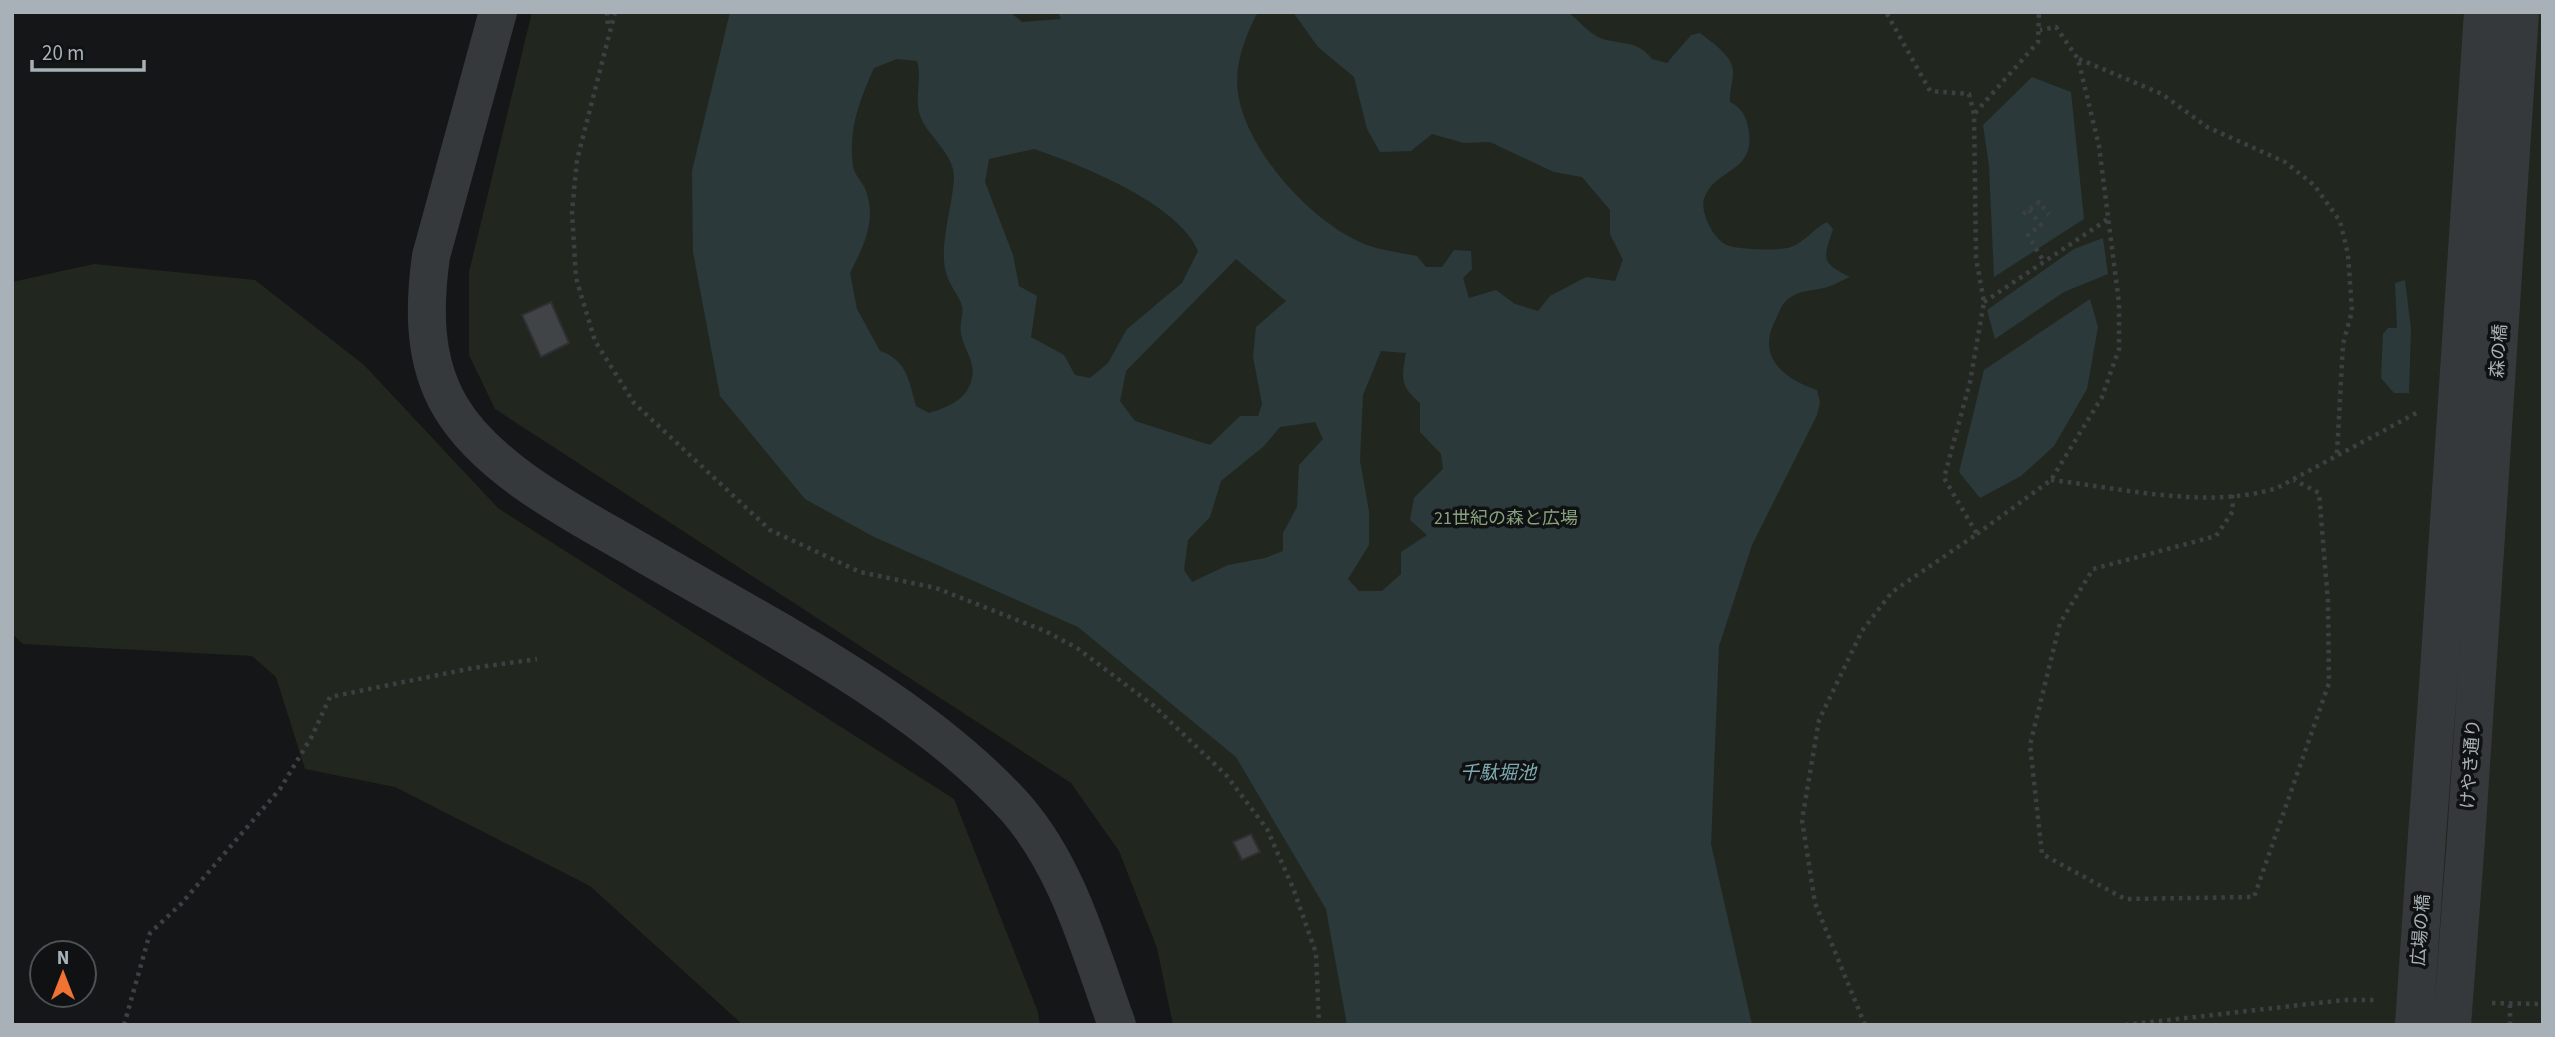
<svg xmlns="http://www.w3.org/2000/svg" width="2555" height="1037" font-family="'Source Sans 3','Noto Sans JP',sans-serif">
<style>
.green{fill:#21271f}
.water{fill:#2b393b;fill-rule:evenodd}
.building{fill:#414447;stroke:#2f3033;stroke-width:2}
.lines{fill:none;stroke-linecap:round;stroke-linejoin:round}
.path{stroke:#3c4043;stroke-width:4.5;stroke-dasharray:3.5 5;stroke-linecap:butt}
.minor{stroke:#36393c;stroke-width:38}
.tertiary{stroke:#36393c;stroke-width:38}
.tertiary-bridge{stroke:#36393c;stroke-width:38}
.labels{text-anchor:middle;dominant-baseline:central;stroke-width:7;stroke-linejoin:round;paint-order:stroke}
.street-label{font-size:18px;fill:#a7b1b7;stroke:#101112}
.park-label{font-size:18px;fill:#88a27e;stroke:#101112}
.water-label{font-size:19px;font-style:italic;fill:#7eabb2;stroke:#101112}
</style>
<rect width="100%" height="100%" fill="#151617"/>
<path class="green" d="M532,12H2543V1025H1173L1157,948L1119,851L1071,783L495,409L469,355V272Z
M94,264L255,280L364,365L498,508L954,799L1038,1012L1040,1025H743L590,886L395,787L305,769L276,677L252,656L23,644L12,634V282Z"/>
<path class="water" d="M730,12H1010L1022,22L1061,19L1058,12H1258C1246,34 1237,58 1237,83C1239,145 1314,227 1370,246C1385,251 1402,253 1417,256L1426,267H1442L1454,250L1471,251L1472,269L1463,278L1469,298L1496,290L1515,304L1538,311L1550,296L1586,277L1615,281L1623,260L1610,234V210L1582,177L1554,172L1490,142L1464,143L1432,134L1411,151L1380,152L1367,129L1354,77L1318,47L1293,12H1568C1578,20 1589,33 1600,38C1620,45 1638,40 1652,59L1667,63L1691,35L1700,33C1712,43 1734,56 1733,73C1733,83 1729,91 1730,102C1740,107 1746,115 1748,127C1758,174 1714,167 1704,199C1700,213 1714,240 1727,245C1738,250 1780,251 1791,247C1805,242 1814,228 1827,222L1833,229C1824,258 1819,262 1850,277C1842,280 1833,286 1824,288C1810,291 1796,290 1784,303C1780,308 1777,317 1774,323C1757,358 1786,380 1817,390L1820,402L1817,415L1752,545L1719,646L1711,844L1752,1025H1347L1326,909L1236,757L1078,627L874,537L805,499L720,396L693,252L692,171ZM897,59L917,61C923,80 913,98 921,118C929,137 955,155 954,178C953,203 940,243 945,268C948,285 959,295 962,306C964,314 959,324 961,333C963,348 976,362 972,378C967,400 948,407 929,413L916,406C909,381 907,360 880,351L857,309L850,273C863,247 877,221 866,191C863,182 855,176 853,167C848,130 859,101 874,68ZM1034,149C1081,165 1178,203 1198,251L1182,283L1127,329L1108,363L1090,378L1075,375L1064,355L1031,337L1037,296L1019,286L1013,255L985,182L989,159ZM1236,259L1286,301L1256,327L1253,357L1262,404L1258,416H1240L1210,445L1135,421L1120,401L1126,371ZM1381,351L1406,353C1402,378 1399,385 1420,403V432L1441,454L1443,469L1414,498L1410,520L1427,535L1401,552V574L1382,591H1359L1348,579L1369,545V511L1360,461L1363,395ZM1315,422L1323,439L1299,465L1297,507L1283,533V551L1265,558L1228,565L1192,582L1184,570L1188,540L1210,517L1221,481L1264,446L1280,427Z
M2032,77L2071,92L2084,219L1994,277L1989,166L1983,125Z
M2103,238L2108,274L2064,292L1995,339L1987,310L2074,249Z
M2405,280L2411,329L2409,393H2394L2381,378L2383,334L2388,328H2397L2395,283Z
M2090,299L2098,327L2087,389L2054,446L2021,476L1980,498L1959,472L1984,370Z"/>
<path class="building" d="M551,302L569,343L541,357L522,315Z
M1251,834L1260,852L1242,860L1233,842Z"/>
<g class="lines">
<path class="path" d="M607,12L608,27
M615,12L577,160L572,212L576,278L595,341L634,403L770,530L860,572L936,588L1045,631L1077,648L1154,706L1226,775L1267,829L1293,888L1316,953L1319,1025
M2079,59L2162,94L2207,127L2285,162L2314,185L2340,221L2348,254L2352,311L2343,344L2337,453
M1975,113L2038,42L2039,12
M2029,210L2041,225L2028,235L2044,262
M2023,214L2039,202L2049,215
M1984,302L2108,219
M2051,480C2123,488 2206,510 2277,488L2420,411
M2232,495L2233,511L2216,536L2093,569L2060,623L2030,745L2042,854L2125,899L2254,897L2329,683L2328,602L2319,493L2294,480
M1977,534L2051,480L2102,397L2119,349V303L2099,146L2078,59L2056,27L2040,30
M2492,1003L2543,1004
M124,1025L150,933L181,904L280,789L312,736L330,697L473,668L537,659
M1865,1025L1815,903L1802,820L1819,720L1862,631L1892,592L1977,534L1944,478L1970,382L1984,302L1976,258L1974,114L1969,94L1930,91L1886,12
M2125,1025L2344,1000H2378
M2510,1025V1003"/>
<path class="minor" d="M498,12L431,256C424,306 423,360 450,406C487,470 577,515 639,551C764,624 918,700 1015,807C1068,867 1090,951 1117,1025"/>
<path class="tertiary" d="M2427,835L2438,686
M2466,839L2476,689"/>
<path class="tertiary-bridge" d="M2438,686L2483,12
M2476,689L2520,12
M2414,1025L2427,835
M2452,1025L2466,839"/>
</g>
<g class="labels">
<g class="street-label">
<text transform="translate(2499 351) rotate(-86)">森の橋</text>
<text transform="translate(2471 764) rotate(-86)">けやき通り</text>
<text transform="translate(2421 930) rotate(-86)">広場の橋</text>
</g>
<g class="park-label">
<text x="1506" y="518">21世紀の森と広場</text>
</g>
<g class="water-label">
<text x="1498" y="773">千駄堀池</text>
</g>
</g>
<rect width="2555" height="1037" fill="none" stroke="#a7b1b7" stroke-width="28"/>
<g transform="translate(63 974)"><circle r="33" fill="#101112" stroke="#4c5154" stroke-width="2"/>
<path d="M0-5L12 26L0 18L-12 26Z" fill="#f17333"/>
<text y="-10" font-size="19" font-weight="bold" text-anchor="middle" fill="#a7b1b7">N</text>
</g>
<path d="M32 60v10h112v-10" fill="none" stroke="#a7b1b7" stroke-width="3.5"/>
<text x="42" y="60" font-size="21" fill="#a7b1b7" stroke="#101112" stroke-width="5" paint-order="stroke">20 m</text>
</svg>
